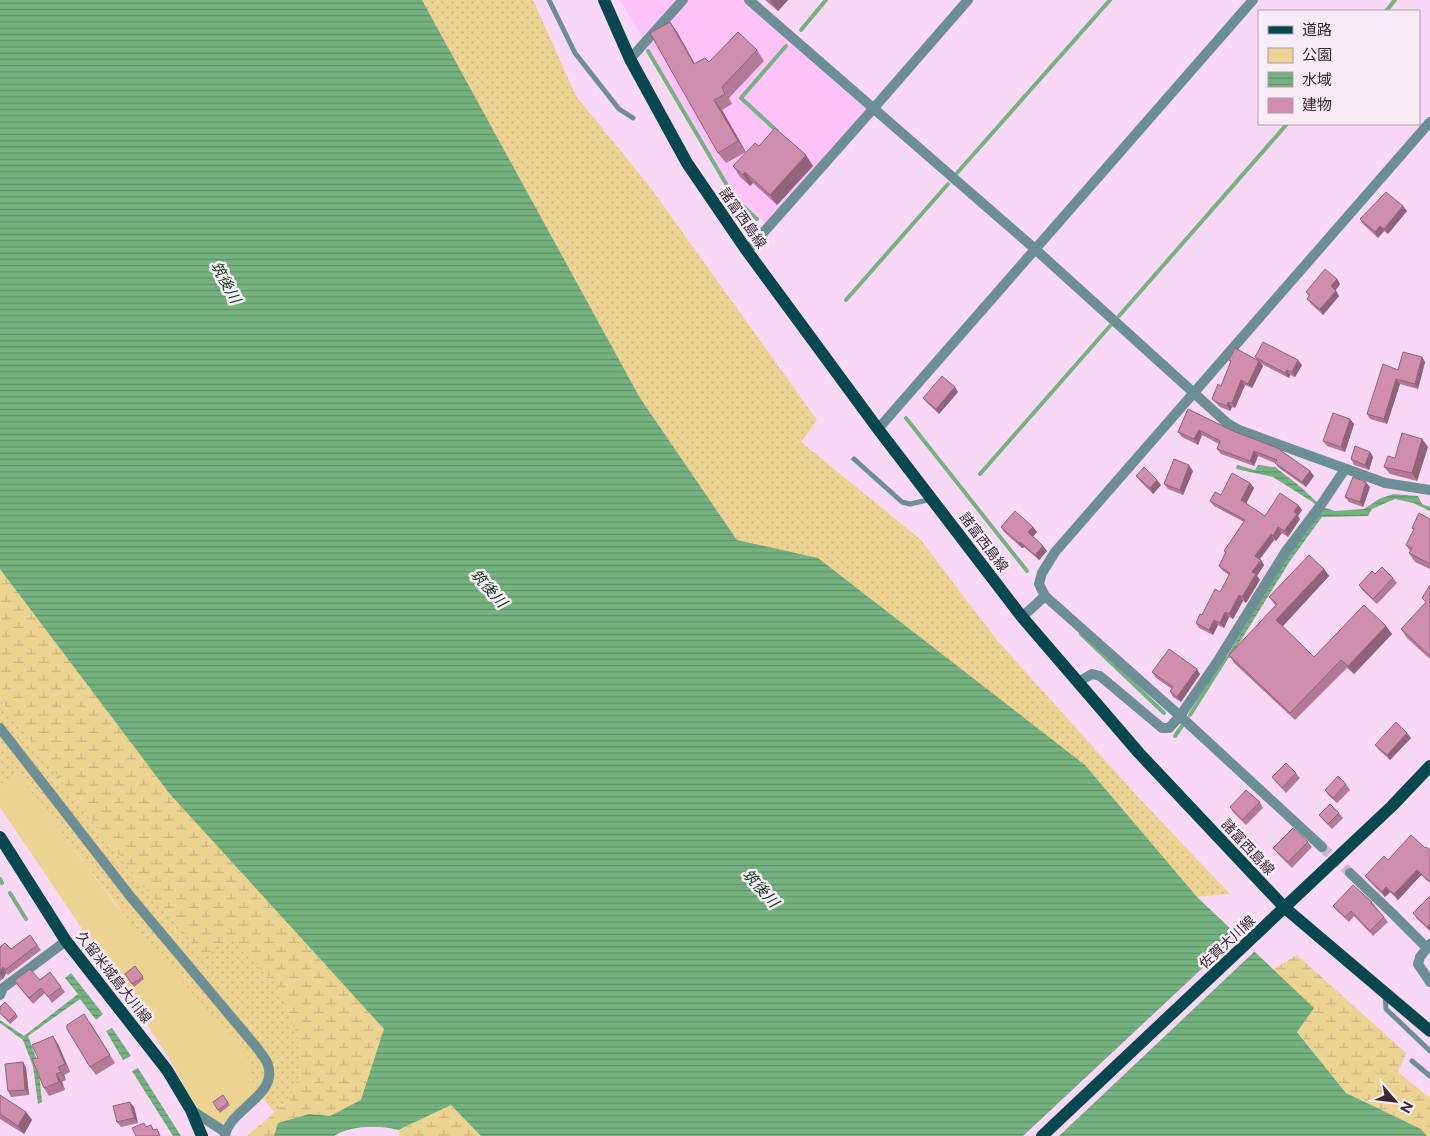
<svg xmlns="http://www.w3.org/2000/svg" width="1430" height="1136" font-family="'Public Sans','Noto Sans JP',sans-serif">
<style>
.built{fill:#ffc3fa}
.grass{fill:url(#grass-dots)}
.wetland{fill:url(#wetland-marsh)}
.park{fill:#ecd392}
.water{fill:url(#water-rules)}
.pier{fill:#f9d8f6}
.lines{fill:none;stroke-linecap:round;stroke-linejoin:round}
.stream{stroke:#74b37f;stroke-width:4}
.minor-tunnel{stroke:#d3b4d0;stroke-width:10;stroke-dasharray:10 5;stroke-linecap:butt}
.service{stroke:#6c8f95;stroke-width:5}
.minor{stroke:#6c8f95;stroke-width:10}
.primary{stroke:#074850;stroke-width:12}
.wall{fill:#b27a96}
.shaded-wall{fill:#91637a}
.building{fill:#cf8eae;stroke:#91637a}
.labels{text-anchor:middle;dominant-baseline:central;stroke-width:5;stroke-linejoin:round;paint-order:stroke}
.street-label{font-size:14px;fill:#3b2639;stroke:#f8edf7}
.water-label{font-size:15px;font-style:italic;fill:#073816;stroke:#f8edf7}
</style>
<defs>
<pattern id="grass-dots" width="8" height="8" patternUnits="userSpaceOnUse" patternTransform="scale(1.25)"><rect width="8" height="8" fill="#ecd392"/><path d="M2 2h.1M6 6h.1" fill="none" stroke="#cbb57f" stroke-width="1.8" stroke-linecap="round"/></pattern>
<pattern id="wetland-marsh" width="20" height="14" patternUnits="userSpaceOnUse" patternTransform="scale(1.25)"><rect width="20" height="14" fill="#ecd392"/><path d="M1 5h8M5 5V1M11 12h8M15 12V8" fill="none" stroke="#cbb57f"/></pattern>
<pattern id="water-rules" width="6" height="5" patternUnits="userSpaceOnUse" patternTransform="scale(1.25)"><rect width="6" height="5" fill="#74b37f"/><path d="M0 2.5h6" fill="none" stroke="#609169"/></pattern>
</defs>
<rect width="100%" height="100%" fill="#f9d8f6"/>
<path class="built" d="M620,0H742L867,110L765,223L736,197Z"/>
<path class="grass" d="M422,0H533L576,96L650,187L817,420L801,442L920,539L997,640L1137,796L1230,894L1197,897L1085,765L818,558L737,540L640,398Z
M0,699L13,718L143,886L205,956L229,937L280,989L301,1046V1071L290,1099L274,1112L263,1098L274,1080L271,1062L130,892L0,725Z
M0,735L260,1055L267,1075L258,1090L17,774L0,785Z"/>
<path class="wetland" d="M0,511L450,1045L560,1136H400L398,1130C380,1125 350,1125 334,1136H247L290,1099L301,1071V1046L280,989L229,937L205,956L143,886L13,718L0,698Z
M737,540L818,558L1085,765L1197,897L1273,969L1297,955L1406,1053L1398,1072L1430,1098V1136H1427L1421,1129L1346,1093L1297,1031Z"/>
<path class="park" d="M17,773L116,905L251,1061L249,1079L258,1090L222,1124L199,1112L169,1058L0,807V785Z"/>
<path class="water" d="M0,0H422L640,398L737,540L818,558L1085,765L1197,897L1314,1008L1297,1032L1346,1093L1421,1129L1427,1136H481L451,1105L398,1130C380,1125 350,1125 334,1136H274L278,1123L309,1114L330,1116L361,1100L384,1029L169,793L0,569Z
M1237,465L1255,470L1258,465L1275,467L1302,488L1322,507L1335,511L1364,509L1379,499L1393,494L1418,496L1422,504L1430,507V511L1413,503L1395,499L1372,509L1368,516L1322,517L1290,561L1230,658H1226L1287,557L1320,513L1314,503L1273,477L1236,469Z
M71,973L103,1014L96,1020L80,999L28,1036L38,1063L42,1102L38,1104L33,1066L23,1040L0,1023V1020L24,1036L78,994L65,978Z
M112,1028L131,1056L123,1060L106,1031Z
M138,1068L181,1136H173L132,1071Z"/>
<path class="pier" d="M1239,934L1256,950L1059,1136H1023Z"/>
<g class="lines">
<path class="stream" d="M1386,11L1395,0
M801,30L826,0
M648,51L735,199L757,219
M777,131L741,98L786,46
M957,173L1110,0
M846,300L948,184
M1119,316L1287,124
M906,418L1027,571
M980,474L1110,326
M1081,634L1164,713
M1190,715L1226,658
M1175,736L1182,726
M0,879L2,883
M10,893L26,919"/>
<path class="minor-tunnel" d="M1322,847L1350,873"/>
<path class="service" d="M549,0L575,53L619,109L633,118
M854,459L902,502L910,504L932,499
M1385,995L1386,1009L1430,1051
M1412,1061L1430,1076"/>
<path class="minor" d="M749,0L1035,249L1227,423L1239,430L1385,483L1430,490
M630,59L683,0
M747,251L873,109L968,0
M878,429L1253,0
M1022,617L1045,596
M1078,682L1092,674L1100,676L1162,728H1169L1180,716L1219,659L1286,551L1323,502L1345,469
M0,728L130,896L258,1049C261,1054 267,1060 268,1065C278,1096 229,1109 225,1136
M1322,847L1180,716L1045,596L1039,584L1042,573L1055,552L1430,122
M1350,873L1393,914L1426,947
M1430,944L1420,957L1418,964L1430,982
M0,995L3,988L66,941
M191,1110L225,1132"/>
<path class="primary" d="M604,0L630,59L687,163L747,251L878,429L1022,617L1139,753L1285,908L1430,1031
M0,837L66,941L167,1070L191,1110L202,1136
M1042,1136L1392,806L1430,766"/>
</g>
<path class="wall" d="M765,0H788L778,11Z
M670,22L677,32L695,64L709,62L757,50L764,61L729,98L732,104L722,110L746,152L726,163L718,153Z
M733,166H813L777,205L753,183L750,186L740,177Z
M1407,211L1388,234L1384,231L1378,238L1363,224L1360,219Z
M1337,279L1340,284L1336,290L1339,296L1323,315L1311,304L1307,299L1309,296L1306,292Z
M1255,357L1302,365L1295,377L1290,375L1289,378L1260,363L1263,366L1252,388L1245,385L1235,408L1232,407L1230,411L1220,407L1212,399L1221,386L1231,362L1229,360L1258,361Z
M1422,357L1425,362L1418,389L1400,384L1387,424L1370,419L1367,414L1398,370Z
M955,387L958,392L939,414L927,403L923,398Z
M1188,409L1233,431L1280,449L1283,452L1310,471L1314,476L1306,487L1279,468L1275,463L1258,456L1254,466L1221,454L1217,449L1219,444L1202,435L1198,445L1182,437L1178,432Z
M1350,419L1354,424L1345,452L1327,446L1323,441Z
M1422,439L1428,447L1417,481L1390,474L1384,467Z
M1370,452L1373,457L1369,470L1354,465L1351,459Z
M1193,471L1183,495L1168,489L1164,484Z
M1136,476L1161,485L1153,494L1140,481Z
M1250,483L1254,488L1246,503L1265,516L1298,505L1302,510L1298,516L1300,519L1288,537L1282,533L1276,541L1274,540L1260,559L1264,565L1257,576L1260,580L1246,603L1243,601L1233,619L1229,617L1224,628L1218,625L1213,635L1199,628L1196,623L1220,592L1229,575L1223,571L1219,566L1225,553L1224,551L1244,522L1214,506L1210,501L1221,495Z
M1370,487L1363,507L1349,502L1345,497Z
M1430,519V569L1415,562L1409,553L1410,551L1406,545L1414,530L1412,528Z
M1001,527H1033L1037,532L1033,536L1047,551L1039,560L1024,547L1022,548L1004,532Z
M1324,569L1329,576L1283,626L1314,657L1386,626L1392,634L1354,674L1347,668L1295,720L1234,663L1229,655L1276,606L1269,597Z
M1393,578L1397,583L1377,604L1362,590L1359,585Z
M1430,585V659L1407,638L1401,629L1426,603L1422,598Z
M1152,672L1200,674L1181,702L1173,697L1170,691L1172,689L1156,678Z
M1411,738L1390,760L1379,750L1375,745Z
M1296,773L1300,778L1286,793L1276,782L1272,777Z
M1346,784L1350,790L1337,803L1328,795L1325,790Z
M1260,802L1263,808L1246,825L1233,812L1230,807Z
M1339,813L1343,818L1332,829L1323,820L1319,815Z
M1308,842L1312,847L1292,868L1277,853L1273,848Z
M1425,848L1430,850V883L1421,875L1398,900L1390,892L1385,897L1369,881L1365,876L1388,860Z
M1430,896V931L1417,919L1413,913Z
M1372,902L1388,922L1373,936L1354,916L1349,922L1337,911L1333,906Z
M30,935L41,950L8,975L6,973L3,979L1,980L0,981V947L11,949Z
M135,966L144,979L134,987L125,974Z
M50,972L65,992L52,1003L45,993L33,1004L14,981L40,980Z
M0,1007L16,1014L18,1017L10,1024L0,1013Z
M90,1022L115,1063L96,1075L90,1067Z
M58,1044L70,1072L64,1075L66,1080L62,1082L65,1090L49,1096L44,1088Z
M23,1062L26,1068L29,1095L11,1097L8,1091Z
M0,1095L26,1112L32,1120L24,1134L0,1119Z
M223,1095L230,1105L220,1113L213,1102Z
M134,1107L138,1123L121,1127L117,1122Z"/>
<path class="shaded-wall" d="M771,0H788L778,11L770,1Z
M670,22L677,32L701,75L694,64Z
M714,100L722,110L746,152L738,141Z
M806,155L813,166L777,205L770,195Z
M745,172L753,183L750,186L743,175Z
M1403,206L1407,211L1388,234L1384,229Z
M1380,226L1384,231L1378,238L1375,232Z
M1337,279L1340,284L1334,292L1331,286Z
M1336,291L1339,296L1323,315L1320,309Z
M1422,357L1425,362L1418,389L1415,384Z
M1298,360L1302,365L1295,377L1292,372Z
M1259,361L1263,366L1252,388L1248,384Z
M1287,370L1290,375L1289,378L1285,373Z
M1396,379L1400,384L1387,424L1384,419Z
M1241,380L1245,385L1235,408L1232,403Z
M955,387L958,392L939,414L936,409Z
M1228,402L1232,407L1230,411L1227,406Z
M1350,419L1354,424L1345,452L1341,447Z
M1199,430L1202,435L1198,445L1194,439Z
M1422,439L1428,447L1417,481L1412,473Z
M1254,451L1258,456L1254,466L1250,461Z
M1370,452L1373,457L1369,470L1365,465Z
M1189,465L1193,471L1183,495L1180,490Z
M1310,471L1314,476L1306,487L1302,482Z
M1157,480L1161,485L1153,494L1150,488Z
M1366,482L1370,487L1363,507L1360,502Z
M1250,483L1254,488L1245,506L1241,500Z
M1298,505L1302,510L1298,516L1300,519L1288,537L1284,531L1294,512Z
M1033,527L1037,532L1032,538L1028,532Z
M1278,527L1282,533L1276,541L1273,536Z
M1271,534L1274,540L1258,561L1255,556Z
M1020,542L1024,547L1022,548L1019,543Z
M1043,546L1047,551L1039,560L1035,555Z
M1261,560L1264,565L1257,576L1260,580L1246,603L1242,597L1252,572Z
M1324,569L1329,576L1282,627L1276,620Z
M1239,595L1243,601L1233,619L1229,614Z
M1225,612L1229,617L1224,628L1220,623Z
M1214,620L1218,625L1213,635L1209,630Z
M1386,626L1392,634L1354,674L1348,666Z
M1197,669L1200,674L1181,702L1177,697Z
M1407,733L1411,738L1390,760L1387,755Z
M1417,870L1421,875L1398,900L1394,894Z
M1386,887L1390,892L1385,897L1382,892Z
M1430,924V931L1427,927Z
M3,967L6,973L3,979L0,975V973Z
M53,1036L58,1044L70,1072L65,1064Z
M23,1062L26,1068L29,1095L25,1090Z
M58,1067L64,1075L66,1080L61,1072Z
M56,1074L62,1082L65,1090L59,1082Z
M130,1102L134,1107L138,1123L134,1118Z
M26,1112L32,1120L24,1134L18,1126Z"/>
<path class="building" d="M670,22L694,64L705,58L709,62L738,32L757,50L722,87L725,94L714,100L738,141L718,153L650,33Z
M775,128L806,155L770,195L745,172L743,175L733,166L755,143L759,146Z
M1386,192L1403,206L1384,229L1380,226L1375,232L1360,219Z
M1325,269L1337,279L1331,286L1336,291L1320,309L1307,299L1310,295L1306,292Z
M1263,342L1298,360L1292,372L1287,370L1285,373L1255,357Z
M1235,348L1259,361L1248,384L1241,380L1232,403L1228,402L1227,406L1216,402L1212,399L1218,384L1221,386L1231,361L1229,360Z
M1403,352L1422,357L1415,384L1396,379L1384,419L1367,414L1383,364L1398,370Z
M942,376L955,387L936,409L923,398Z
M1188,409L1233,431L1280,449V450L1310,471L1302,482L1275,463L1277,460L1254,451L1250,461L1217,449L1220,441L1199,430L1194,439L1178,432Z
M1333,413L1350,419L1341,447L1323,441Z
M1402,433L1422,439L1412,473L1384,467L1388,456L1395,458Z
M1355,446L1370,452L1365,465L1351,459Z
M1174,459L1189,465L1180,490L1164,484Z
M1144,467L1157,480L1150,488L1136,476Z
M1232,473L1250,483L1241,500L1265,516L1280,493L1298,505L1294,512L1297,514L1284,531L1278,527L1273,536L1271,534L1255,556L1261,560L1252,572L1256,574L1242,597L1239,595L1229,614L1225,612L1220,623L1214,620L1209,630L1196,623L1200,614L1202,615L1215,589L1220,592L1230,573L1219,566L1226,552L1224,551L1245,520L1210,501L1215,492L1221,495Z
M1353,477L1366,482L1360,502L1345,497Z
M1015,511L1033,527L1028,532L1043,546L1035,555L1020,542L1019,543L1001,527Z
M1419,513L1430,519V564L1409,553L1412,548L1406,545L1414,529L1412,528Z
M1309,555L1324,569L1276,620L1313,656L1314,657L1364,605L1386,626L1348,666L1341,660L1290,713L1229,655L1277,604L1269,597Z
M1382,567L1393,578L1373,599L1359,585L1372,571L1375,574Z
M1430,585V656L1401,629L1426,602L1422,598Z
M1169,649L1197,669L1177,697L1170,691L1173,687L1152,672Z
M1396,722L1407,733L1387,755L1375,745Z
M1286,763L1296,773L1282,788L1272,777Z
M1338,776L1346,784L1333,798L1325,790Z
M1246,790L1260,802L1242,820L1230,807Z
M1330,804L1339,813L1328,824L1319,815Z
M1293,828L1308,842L1288,862L1273,848Z
M1411,835L1425,848L1426,847L1430,850V882L1417,870L1394,894L1386,887L1382,892L1365,876L1384,856L1388,860Z
M1353,885L1372,902L1371,903L1384,917L1370,931L1351,911L1345,917L1333,906Z
M1430,896V924L1427,927L1413,913Z
M30,935L37,945L5,970L3,967L0,973V947L5,943L11,949Z
M135,966L143,977L132,984L125,974Z
M30,969L40,980L50,972L61,987L48,997L41,988L29,998L18,985V984L14,981Z
M5,1002L16,1014L9,1021L0,1013V1007Z
M84,1014L110,1055L90,1067L67,1029V1025Z
M53,1036L65,1064L58,1067L61,1072L56,1074L59,1082L44,1088L32,1059L38,1058L32,1045Z
M23,1062L25,1090L8,1091L5,1064Z
M0,1095L26,1112L18,1126L0,1114Z
M223,1095L228,1103L218,1110L213,1102Z
M130,1102L134,1118L117,1122L113,1106Z
M144,1123L146,1127L151,1125L153,1130L157,1129L160,1136H135H136L132,1128Z"/>
<g class="labels">
<g class="street-label">
<text transform="translate(743 218) rotate(55)">諸富西島線</text>
<text transform="translate(984 542) rotate(53)">諸富西島線</text>
<text transform="translate(1248 847) rotate(47)">諸富西島線</text>
<text transform="translate(1227 942) rotate(-43)">佐賀大川線</text>
<text transform="translate(114 977) rotate(52)">久留米城島大川線</text>
</g>
<g class="water-label">
<text transform="translate(226 282) rotate(61)">筑後川</text>
<text transform="translate(489 588) rotate(48)">筑後川</text>
<text transform="translate(761 888) rotate(48)">筑後川</text>
</g>
</g>
<rect x="1258" y="10" width="162" height="115" fill="#f8edf7" stroke="#ac9dab"/>
<rect x="1268" y="26" width="25" height="8" fill="#074850" stroke="#ac9dab"/>
<text x="1302" y="35" font-size="15" fill="#3b2639">道路</text>
<rect x="1268" y="48" width="25" height="15" fill="#ecd392" stroke="#ac9dab"/>
<text x="1302" y="60" font-size="15" fill="#3b2639">公園</text>
<rect x="1268" y="72" width="25" height="15" fill="url(#water-rules)" stroke="#ac9dab"/>
<text x="1302" y="85" font-size="15" fill="#3b2639">水域</text>
<rect x="1268" y="98" width="25" height="15" fill="#cf8eae" stroke="#ac9dab"/>
<text x="1302" y="110" font-size="15" fill="#3b2639">建物</text>
<g transform="translate(1395 1101) rotate(118)" stroke="#f8edf7" stroke-width="4" paint-order="stroke">
<path d="M0-4L9 19L0 12L-9 19Z" fill="#3b2639"/>
<text y="-8" font-size="14" font-weight="bold" text-anchor="middle" fill="#3b2639">N</text>
</g>
</svg>
